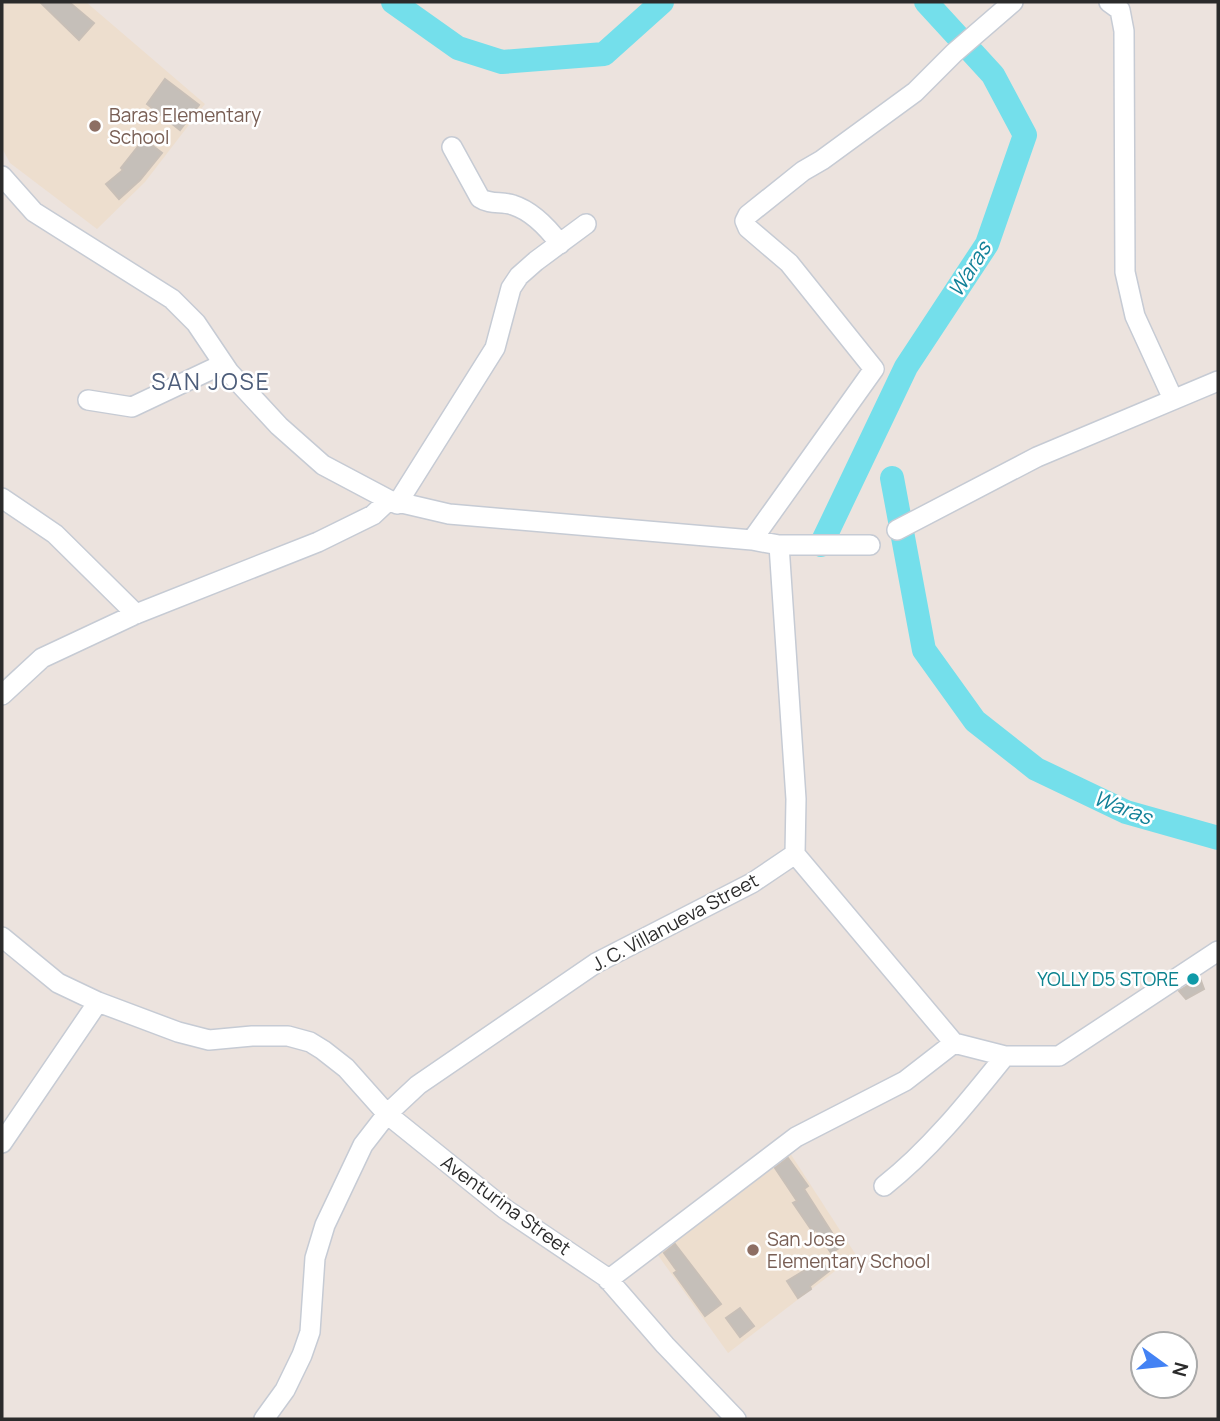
<svg xmlns="http://www.w3.org/2000/svg" width="1220" height="1421" font-family="Manrope,sans-serif">
<style>
.education{fill:#eddece}
.lines{fill:none;stroke-linecap:round;stroke-linejoin:round}
.river{stroke:#74dfeb;stroke-width:24}
.building{fill:#c5bfb9;stroke:#c8bfb7;stroke-width:2}
.minor-casing{stroke:#c6cbd4;stroke-width:22}
.minor{stroke:#fff;stroke-width:19}
.education-dot{fill:#8d6e63;stroke:#fff;stroke-width:2.5}
.culture-dot{fill:#0f9aa8;stroke:#fff;stroke-width:2.5}
.labels{text-anchor:middle;dominant-baseline:central;stroke-width:5;stroke-linejoin:round;paint-order:stroke}
.education-label{font-size:19px;fill:#785e54;stroke:#fff;text-anchor:start}
.street-label{font-size:19px;fill:#2b2b2b;stroke:#fff}
.culture-label{font-size:19px;fill:#0d838f;stroke:#fff;text-anchor:end}
.water-label{font-size:21px;font-style:italic;fill:#128198;stroke:#fff}
.quarter-label{font-size:23px;letter-spacing:2px;fill:#4d5d7a;stroke:#fff}
</style>
<rect width="100%" height="100%" fill="#ece3de"/>
<path class="education" d="M2,2H86L205,104L145,182L97,229L10,163L2,148Z
M779,1136L856,1255L728,1353L650,1244Z"/>
<g class="lines">
<path class="river" d="M393,2L458,48L502,62L604,54L662,2
M892,478L924,650L975,721L1036,769L1126,812L1218,838
M821,545L906,367L987,244L1025,135L993,75L926,2"/>
</g>
<path class="building" d="M40,2H69L94,23L79,40Z
M165,79L199,105L180,130L147,104Z
M144,139L162,153L140,180L119,199L106,184L123,170L121,168Z
M1200,978L1204,989L1186,999L1179,991Z
M788,1158L808,1186L804,1189L841,1247L831,1253L816,1230L813,1232L793,1203L797,1201L775,1168Z
M675,1244L721,1304L705,1316L674,1273L677,1271L664,1253Z
M818,1257L829,1271L810,1286L811,1289L798,1298L787,1281L807,1269L805,1267Z
M740,1308L754,1326L740,1337L726,1318Z"/>
<g class="lines">
<g class="minor-casing">
<path id="minor" d="M1109,2L1120,10L1124,31L1125,272L1135,316L1173,399
M452,147L480,198C490,205 502,201 513,205C532,211 548,228 560,244
M2,176L34,212L172,299L196,323L229,372L279,426L323,465L389,500L449,514L752,540L779,545H870
M88,400L132,407L223,364
M2,498L55,534L136,614
M397,504L495,348L511,288L519,276L536,261L586,224
M897,530L1037,457L1218,381
M752,540L874,369L789,263L748,228L745,221L748,215L803,171L822,160L915,92L954,53L1013,2
M779,545L796,799L795,854
M2,695L42,658L136,614L318,542L373,515L389,500
M795,854L954,1043L1005,1056H1059L1218,951
M2,937L58,983L98,1002L178,1032L209,1040L252,1036H288L310,1042L323,1050L346,1068L387,1114L505,1209L606,1277L665,1345L736,1419
M2,1143L98,1002
M884,1186C930,1150 968,1102 1005,1056
M608,1280L796,1137L905,1081L954,1043
M264,1419L285,1390L302,1355L310,1332L315,1258L325,1225L363,1145L387,1114L418,1085L596,963L752,883L795,854"/>
</g>
<use href="#minor" class="minor"/>
</g>
<g class="education-dot">
<circle cx="95" cy="126" r="7"/>
<circle cx="753" cy="1250" r="7"/>
</g>
<circle class="culture-dot" cx="1193" cy="979" r="7"/>
<g class="labels">
<g class="education-label">
<text x="109" y="115">Baras Elementary<tspan x="109" dy="22">School</tspan></text>
<text x="767" y="1239">San Jose<tspan x="767" dy="22">Elementary School</tspan></text>
</g>
<g class="street-label">
<text transform="translate(675 922) rotate(-28)">J. C. Villanueva Street</text>
<text transform="translate(506 1205) rotate(36)">Aventurina Street</text>
</g>
<g class="culture-label">
<text x="1179" y="979">YOLLY D5 STORE</text>
</g>
<g class="water-label">
<text transform="translate(969 269) rotate(-58)">Waras</text>
<text transform="translate(1123 807) rotate(21)">Waras</text>
</g>
<g class="quarter-label">
<text x="211" y="381">SAN JOSE</text>
</g>
</g>
<rect width="1220" height="1421" fill="none" stroke="#2b2b2b" stroke-width="7"/>
<g transform="translate(1164 1365) rotate(105)"><circle r="33" fill="#ffffff" stroke="#aaaaaa" stroke-width="2"/>
<path d="M0-5L12 26L0 18L-12 26Z" fill="#4382f4"/>
<text y="-10" font-size="19" font-weight="bold" text-anchor="middle" fill="#2b2b2b">N</text>
</g>
</svg>
